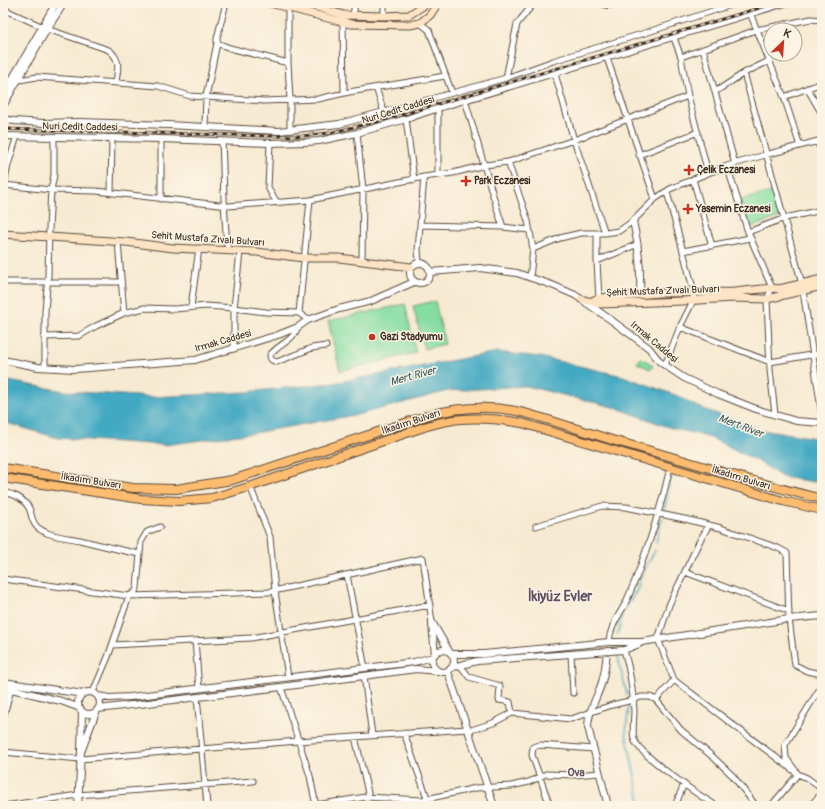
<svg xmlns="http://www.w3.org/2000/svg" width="825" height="809" font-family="Pangolin,sans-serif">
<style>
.green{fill:#84dda2;stroke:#608460}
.water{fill:#43a9c3;stroke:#3f6a70}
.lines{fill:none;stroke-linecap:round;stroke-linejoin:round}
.stream{stroke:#43a9c3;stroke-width:1.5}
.minor-casing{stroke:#574739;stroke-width:7}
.tertiary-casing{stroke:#574739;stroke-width:8}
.secondary-casing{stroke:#574739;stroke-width:9}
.trunk-casing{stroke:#574739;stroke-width:10}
.minor{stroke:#fff;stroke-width:5}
.tertiary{stroke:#fff;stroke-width:6}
.secondary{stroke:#fee4c5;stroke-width:7}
.trunk{stroke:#fdbc6f;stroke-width:8}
.rail-casing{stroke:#3b2a1e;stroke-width:3}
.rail{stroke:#fcf5e5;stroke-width:1.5;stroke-dasharray:4.5;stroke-linecap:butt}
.poi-dot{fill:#c8321e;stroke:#fcf5e5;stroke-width:1.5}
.labels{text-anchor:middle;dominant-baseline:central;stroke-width:3;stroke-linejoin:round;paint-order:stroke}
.street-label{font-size:10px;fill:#3b2a1e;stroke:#fcf5e5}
.poi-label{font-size:10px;font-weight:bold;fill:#3b2a1e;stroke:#fcf5e5;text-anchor:start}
.water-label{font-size:11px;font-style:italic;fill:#3e5d60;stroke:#fcf5e5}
.neighbourhood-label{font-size:11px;font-weight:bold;fill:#625164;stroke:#fcf5e5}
.district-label{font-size:14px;font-weight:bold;fill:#625164;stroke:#fcf5e5}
</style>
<rect width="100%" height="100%" fill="#fcf5e5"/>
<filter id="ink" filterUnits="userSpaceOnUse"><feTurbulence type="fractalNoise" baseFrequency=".025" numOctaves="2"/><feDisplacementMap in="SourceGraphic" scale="8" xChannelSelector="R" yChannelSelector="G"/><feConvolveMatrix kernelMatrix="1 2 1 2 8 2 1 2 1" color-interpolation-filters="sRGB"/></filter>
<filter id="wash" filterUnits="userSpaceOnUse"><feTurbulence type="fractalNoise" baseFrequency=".012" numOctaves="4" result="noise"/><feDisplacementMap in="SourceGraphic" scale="16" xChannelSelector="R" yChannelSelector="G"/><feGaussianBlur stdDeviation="0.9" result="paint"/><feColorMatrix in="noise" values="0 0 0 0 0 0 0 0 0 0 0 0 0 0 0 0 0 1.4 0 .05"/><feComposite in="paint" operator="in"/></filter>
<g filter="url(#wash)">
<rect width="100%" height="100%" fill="#f7ead2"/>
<path class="green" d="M772,192L780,215L778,218L751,227L747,225L740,200Z
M435,301L445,344L424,349L413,306Z
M405,304L416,353L340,371L328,321Z
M641,358L651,364L653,367L650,369L637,363Z"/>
<path class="water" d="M497,352L540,357L623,376L678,396L694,405L762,431H773L822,439V482H814L782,477L759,462L711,438L668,427L617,408L526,386L448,391L361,414L254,433L165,445L58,438L3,422V380L64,391L152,397L246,392L333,383Z"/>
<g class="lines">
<path class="stream" d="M664,512L671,477
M656,543L662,518
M623,613L637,590L640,579L655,550
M618,634L622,616
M617,655L627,694
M629,704L626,733L641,806"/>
</g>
</g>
<g filter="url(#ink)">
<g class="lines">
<g class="minor-casing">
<path id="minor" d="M226,3L217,38V43L230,48L288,63
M384,3V16
M288,8V63L290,100V130
M3,9L43,27
M750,13L784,97L800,146
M353,16L355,3
M343,22L344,93
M420,23L429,30L452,93
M47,29L109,50C121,60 118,68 116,82
M674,38L681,57L688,96L708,173
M703,49L735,164
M681,57L756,30L811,19L822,20
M607,58L655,199
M744,73L802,284L822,415
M555,74L574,140L605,233
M506,78L517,24L534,3
M3,79L19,80L37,77L158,86L190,96L264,101L318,99L349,92L445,76
M376,88L384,112L506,78L553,61L645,33L737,3
M807,88L822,114
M715,92L744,73L769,61
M784,97L822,83
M465,100C478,143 489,185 503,227
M406,119L414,180
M205,127L206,97L217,43
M357,133L363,190L362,261
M222,141C224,178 223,214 228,251
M817,142L822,151
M270,143L268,187L272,195L278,203
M639,155L698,132
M508,162L528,221L533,249L530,278
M727,166L748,232L772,288L767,299L770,370L775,414
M438,175V108
M693,179L712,246
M4,185L51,190L96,191L228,206L310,200L424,177L453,173L485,165L508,162L574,140L688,96
M111,193L112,138
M161,199V139
M3,207L4,185L8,165L17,136
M421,225L503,227L529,230
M748,232L785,218L822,210
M597,233V261L599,300
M118,242L124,313
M533,249L560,238L581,233H605L619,231L633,221L655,199L670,189L708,173L727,166L765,155L822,140
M683,251L750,238
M597,261L638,244
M419,263L418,250L424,177
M3,282H121
M191,307L199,248
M299,313L310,200
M298,327C293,341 279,344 270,355C270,360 273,361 277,362L312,348L326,346
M680,327L770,362L822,353
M44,337L79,336L96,326L124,313L144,308L175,309L206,306L234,308L266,312L299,313L308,320
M234,349V308L240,252
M665,365L680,327L693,301L694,292L667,192
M45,367V311L48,276L49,229L51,190L54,175V137
M250,486L270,537L275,591L288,677
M3,493C13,493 24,499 29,508C32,514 31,521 37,527C49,537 66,537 80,540C100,545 120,550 140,554
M709,525L699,542L669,605L658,639L674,680L798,774L807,778L822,789
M536,526L602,506L626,507L689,520L721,528L778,548L787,553L789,619L795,665L807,671L822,674
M685,572L789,611
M347,575L365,668
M3,579L129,596L269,592L423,558L432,622
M195,641L199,688
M609,642C610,627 618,617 625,604C630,594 634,583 638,573C651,539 662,503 670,468
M112,645L251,638L430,605
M624,650C630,670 633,690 634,711C634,718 632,733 634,739C638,754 701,797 717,806
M571,654L573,693
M460,665L469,677L500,686L499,700L510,702L512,713
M364,676L372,735
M281,687L310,776L316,806
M93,692L108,657L129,596L135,592L137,588L141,542L147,532L160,527
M197,697L207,806
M656,700L674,680
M3,718L11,689
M468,731L493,723L512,713L571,719L612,705L633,700L641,697H650L656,700L681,730L713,757L733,776L756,806
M404,733L430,806
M355,737L369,797
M3,752L80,759L298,741L467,729
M316,805L366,797L422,800L476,788L511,786L529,782L546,774L575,775L599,773
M4,806L78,795L253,781
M550,806L532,755L533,747L540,745L594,749
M675,806L684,784
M771,806L798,774L786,758L785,745L822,685
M810,806L822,793"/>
</g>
<g class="tertiary-casing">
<path id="tertiary" d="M601,3L607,5L619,3
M3,95L56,3
M3,106L47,29L64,3
M3,119L14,121L44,123L80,122L168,125L279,131L339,124L384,112
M3,136L161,139L270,143L307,142L319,141L357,133L406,119L438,108L785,3
M633,221C639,246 641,270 640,295
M410 273a10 10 0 1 1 20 0a10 10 0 1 1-20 0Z
M430,272L480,268L517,273L552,285L575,295L611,320L649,348L660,362L684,378L718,394L756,409L796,421L822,423
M3,360L38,367L75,369L195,360L278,335L298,327L308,320L339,309L371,301L414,282
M432,622L449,651
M432,625L435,654
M432 661a11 11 0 1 1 22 0a11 11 0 1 1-22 0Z
M607,651C606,662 605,672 602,682C597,698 588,711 588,727L608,806
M452,654H484L609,642H642L789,619L822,616
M453,667L477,661L624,650L639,644
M448,672L494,806
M3,682L83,694
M3,687L61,701L80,708
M78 703a11 11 0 1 1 22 0a11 11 0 1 1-22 0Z
M98,696L109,698L130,697L414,662L433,657
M98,709L281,687L416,669L437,671
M82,711L81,752L96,712
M78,806L81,752"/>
</g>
<g class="secondary-casing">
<path id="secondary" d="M270,3L351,24L410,25L420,23L430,15L438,3
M302,3L344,15L384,16L409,15L423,6L424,3
M3,234L126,242L173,248L257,252L304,258H339L411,267
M581,299L599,304L682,301L734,298L767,299L822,286
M592,301L599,298L660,293L734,292L772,288L779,289L822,279"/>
</g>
<g class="trunk-casing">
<path id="trunk" d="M3,468L133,488L176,489L232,480L429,415C460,407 494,405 525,413C554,421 583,431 612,440C682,459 751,482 822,499
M3,478L141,499L179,501L212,498L252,486L424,427C432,425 440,422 448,421C472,416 498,419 522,423L783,501L822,510"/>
</g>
<use href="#minor" class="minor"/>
<use href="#tertiary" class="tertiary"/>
<use href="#secondary" class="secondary"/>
<use href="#trunk" class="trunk"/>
<g class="rail-casing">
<path id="rail" d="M3,129L267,136H302L329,133L384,120L776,3"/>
</g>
<use href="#rail" class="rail"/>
</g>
</g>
<g class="poi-dot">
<path d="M687 164h4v4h4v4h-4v4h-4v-4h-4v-4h4z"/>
<path d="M464 175h4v4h4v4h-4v4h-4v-4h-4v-4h4z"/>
<path d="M686 203h4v4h4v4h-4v4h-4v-4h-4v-4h4z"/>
<circle cx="372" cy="337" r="4"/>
</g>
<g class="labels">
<g class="street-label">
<text transform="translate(398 110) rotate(-17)">Nuri Cedit Caddesi</text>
<text transform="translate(80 127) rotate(1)">Nuri Cedit Caddesi</text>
<text transform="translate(208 239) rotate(4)">Sehit Mustafa Zıvalı Bulvarı</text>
<text transform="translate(663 291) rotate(-2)">Şehit Mustafa Zıvalı Bulvarı</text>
<text transform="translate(223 341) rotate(-16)">Irmak Caddesi</text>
<text transform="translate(654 342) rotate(40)">Irmak Caddesi</text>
<text transform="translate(411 422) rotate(-18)">İlkadım Bulvarı</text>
<text transform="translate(741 478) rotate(17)">İlkadım Bulvarı</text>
<text transform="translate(91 481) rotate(9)">İlkadım Bulvarı</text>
</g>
<g class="poi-label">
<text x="697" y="170">Çelik Eczanesi</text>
<text x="474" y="181">Park Eczanesi</text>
<text x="696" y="209">Yasemin Eczanesi</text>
<text x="380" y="337">Gazi Stadyumu</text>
</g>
<g class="water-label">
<text transform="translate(413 376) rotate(-15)">Mert River</text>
<text transform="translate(741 426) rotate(21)">Mert River</text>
</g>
<g class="neighbourhood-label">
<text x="576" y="772">Ova</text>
</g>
<g class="district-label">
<text x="560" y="596">İkiyüz Evler</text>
</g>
</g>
<rect width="825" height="809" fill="none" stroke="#fcf5e5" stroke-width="16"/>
<g transform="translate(783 42) rotate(25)"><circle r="19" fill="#fcf5e5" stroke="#afa495"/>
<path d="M0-3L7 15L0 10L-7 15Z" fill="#c8321e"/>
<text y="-6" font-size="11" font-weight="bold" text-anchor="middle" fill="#3b2a1e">K</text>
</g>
</svg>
